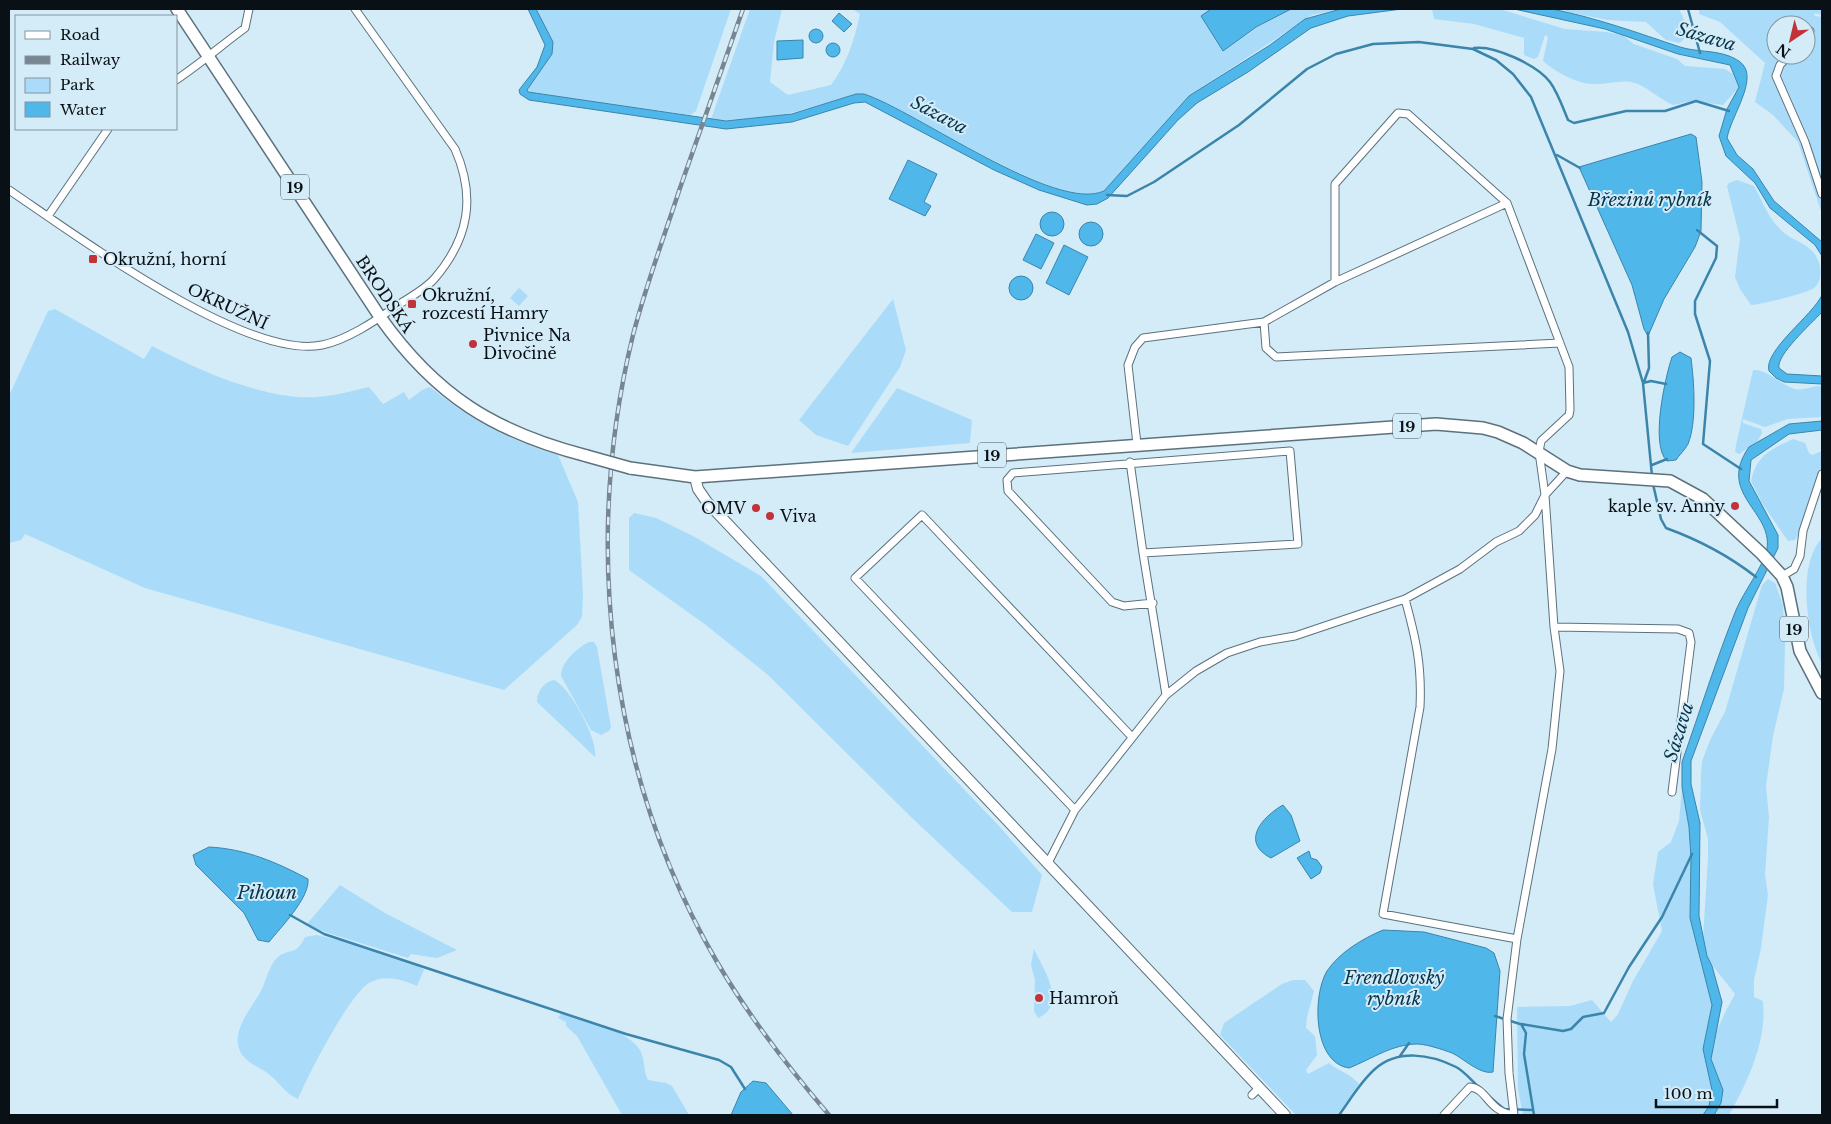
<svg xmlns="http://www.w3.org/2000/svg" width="1831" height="1124" font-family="'Libre Baskerville',serif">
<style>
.green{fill:#aadcf9;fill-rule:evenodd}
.water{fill:#50b7eb;stroke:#3b85ab}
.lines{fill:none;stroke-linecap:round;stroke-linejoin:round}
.stream{stroke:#3b85ab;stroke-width:2.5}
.street-casing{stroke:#5c717c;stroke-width:9}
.secondary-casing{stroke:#5c717c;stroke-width:12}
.primary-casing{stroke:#5c717c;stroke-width:14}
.street{stroke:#fff;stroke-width:7}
.secondary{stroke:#fff;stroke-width:10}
.primary{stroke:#fff;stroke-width:11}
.rail-casing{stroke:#778690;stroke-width:4.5}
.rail{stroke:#d4ebf8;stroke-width:2.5;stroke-dasharray:8;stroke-linecap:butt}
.primary-bridge-casing{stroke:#5c717c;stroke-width:14;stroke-linecap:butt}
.primary-bridge{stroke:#fff;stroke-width:11}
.poi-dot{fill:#c23239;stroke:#d4ebf8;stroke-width:2}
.labels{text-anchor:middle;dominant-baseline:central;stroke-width:4;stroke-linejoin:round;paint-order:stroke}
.shield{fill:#d4ebf8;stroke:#47525a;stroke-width:1}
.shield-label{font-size:15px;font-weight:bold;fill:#0a1116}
.poi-label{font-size:16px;fill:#0a1116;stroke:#d4ebf8;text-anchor:start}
.street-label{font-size:16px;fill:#0a1116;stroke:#d4ebf8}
.water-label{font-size:18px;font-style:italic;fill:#06354a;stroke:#d4ebf8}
</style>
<rect width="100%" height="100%" fill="#d4ebf8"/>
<path class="green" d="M536,9H731L696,111L690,115L527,92L553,42Z
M750,9H782L774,42L770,82L788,95L831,85C847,63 854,41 860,14L852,9H1211L1201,17L1256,27L1291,9H1341L1312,15L1189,96L1104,191C1056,212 916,111 864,94H856C809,108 760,126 711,119Z
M1432,9H1500L1565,29L1606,32L1622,35L1634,44L1677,59L1685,66L1725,69L1733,74L1739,87L1723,105L1692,101L1673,105C1659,99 1646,85 1631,82C1617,80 1606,85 1592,84C1576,83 1555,72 1543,61L1548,37L1545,35L1538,57L1534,59L1524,55V38L1474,24L1434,19Z
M1563,9H1679L1687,26V35L1680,43L1666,40L1646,22L1607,20L1568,12Z
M1699,9H1822V15L1814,13L1815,16L1822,17V214L1798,142L1773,115L1755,102L1765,63L1720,22L1699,14ZM1776,25H1806V55H1776Z
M1737,180L1754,186C1763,202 1768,218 1782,231C1790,239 1803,242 1811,250C1821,259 1825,279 1814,288C1805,294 1762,304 1751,305L1740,289L1735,277L1740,238L1727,186L1729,183Z
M519,288L528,296L519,306L510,298Z
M893,299L906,350L900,367L848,446L816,435L799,420Z
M55,309L144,359L152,346C198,370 264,400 316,397C334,396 352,391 369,387L383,404L404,392L409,400L422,390L430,387C472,421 506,439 558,455L578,502L583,595L582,617L577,625L504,690L145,588L25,534L21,540L9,543V396L48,311Z
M1753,370C1768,369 1780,385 1795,389C1804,391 1813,385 1822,386V417L1788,419L1765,427L1743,419V423L1761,429L1762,433L1757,442L1739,454L1735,452L1736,445Z
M897,388L972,420L970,443L851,453Z
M1793,439L1805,443L1809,453L1812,455L1822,451V471L1798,535L1795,540L1788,541L1762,503L1751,481C1757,454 1772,449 1793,439Z
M634,513L656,518L693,536L761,576L998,825L1042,875L1032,912H1012L911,817L768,675L706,625L629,570V518Z
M1822,538V663C1806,634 1797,564 1822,538Z
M1768,579L1775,583L1783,605L1785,642L1784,689L1773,736L1766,786L1769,817L1765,875L1768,895L1761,948L1754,980V997L1763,1001C1767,1041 1748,1081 1729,1115H1714C1731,1091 1715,1082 1712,1060C1708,1042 1727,1009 1735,994L1709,961L1703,939L1708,858V839L1700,810L1701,775L1702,761L1711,738L1725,712L1762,585Z
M589,642H594L597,647L611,727L609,731L601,735L591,730L561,676C561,662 577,648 589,642Z
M554,680C570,687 598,739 595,757L537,702C537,691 544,682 554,680Z
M1682,787L1689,827L1691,858L1690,918L1712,1005L1704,1043L1712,1090L1709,1106L1703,1115H1523L1518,1089L1517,1007L1570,1006L1592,1000L1611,1022L1618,1014L1633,981L1662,931L1653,884L1658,852L1671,842L1679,821Z
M340,885L385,913L457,950L437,958L411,954L408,958L309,927L307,924Z
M316,935C333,938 416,960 424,970L417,986C402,979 383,974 369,983C349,995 308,1075 298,1099C284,1093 278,1080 266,1072C259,1067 250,1064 244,1057C226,1036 251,1009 261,991C266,981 269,965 278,957C291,947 295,957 305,937Z
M1034,949C1043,968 1068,1005 1038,1018L1034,1011L1035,980L1031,965Z
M1293,980H1305L1314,991L1307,1017L1306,1028L1315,1036L1317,1055L1306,1070L1308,1074L1329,1063C1338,1071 1351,1074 1359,1084L1337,1115H1296L1220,1035L1224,1023L1282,984Z
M562,1013C584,1019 628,1030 640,1050C645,1059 643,1071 648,1080L666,1083L672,1086L689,1115H622L577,1036L566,1026V1022L558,1018Z"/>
<path class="water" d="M528,9H536L553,42L552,54L527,90L528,92L726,121L792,114L856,94H864C916,111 1055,213 1104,191L1189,96L1270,45L1305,19L1341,9H1402L1348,16L1311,28L1248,72L1197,103L1178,120L1108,198L1097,204L1087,205L1039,190L994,170L865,102L854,103L792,122L726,129L529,100L520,94L519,90L537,67L545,45Z
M1211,9H1291L1256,27L1223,51L1201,16Z
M1514,9C1527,9 1540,7 1552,9C1597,18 1638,33 1680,47C1696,52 1713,50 1729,56C1736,59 1743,62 1746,70C1752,88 1731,118 1727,138L1737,155L1753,169L1774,201L1822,242V256L1815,245L1770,208L1755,183L1726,156L1719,136L1727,109L1739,87L1730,65L1678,54L1605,29Z
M839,13L852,24L844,32L832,21Z
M809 36a7 7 0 1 1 14 0a7 7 0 1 1-14 0Z
M803,40V58L777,60V41Z
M826 50a7 7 0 1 1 14 0a7 7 0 1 1-14 0Z
M1691,134L1696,137L1702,182L1701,231L1695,247L1664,299L1648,336L1644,329L1632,285L1579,167Z
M908,160L937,174L924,202L931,206L925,216L889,199Z
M1040 224a12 12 0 1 1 24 0a12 12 0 1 1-24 0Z
M1079 234a12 12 0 1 1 24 0a12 12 0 1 1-24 0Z
M1036,234L1054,243L1041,269L1023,260Z
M1064,245L1088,257L1069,295L1046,283Z
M1009 288a12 12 0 1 1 24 0a12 12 0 1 1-24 0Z
M1822,295V312C1812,323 1776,355 1779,368L1787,374L1822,376V384L1784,382L1776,378L1769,371C1763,351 1813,315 1822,295Z
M1680,352L1691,358C1694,381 1697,422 1688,444C1685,450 1679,455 1676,460L1667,461C1650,445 1665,378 1672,357Z
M1822,421V430L1789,434L1751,460L1749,481L1778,535V548L1748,608L1691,761V784L1700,823L1699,916L1707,956L1712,966L1722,1002L1711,1059L1723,1090L1721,1103L1714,1115H1703L1709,1106L1712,1090L1703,1049L1712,1005L1690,918L1691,858L1689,827L1682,787V762C1700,711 1716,660 1736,610C1743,593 1764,565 1767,549C1773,511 1716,494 1749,447L1789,424Z
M1283,805L1291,815L1300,841L1271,858C1240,842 1262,817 1283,805Z
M209,847C246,849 276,862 308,879C310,898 280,928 269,942L258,940L244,913L196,865L193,855Z
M1309,851L1311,858L1317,860L1322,867L1320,873L1311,879L1297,858Z
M1383,930L1424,932L1486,948L1494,953L1500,971L1493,1072C1480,1075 1463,1058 1452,1053C1441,1049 1429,1045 1418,1044C1392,1044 1372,1059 1349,1068C1313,1063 1312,996 1327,971C1340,952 1362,939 1383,930Z
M753,1081L766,1083L793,1115H731L741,1092Z"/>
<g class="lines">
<path class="stream" d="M1688,9L1700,53
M1474,48C1494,45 1537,65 1550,82C1558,93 1563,108 1568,120L1574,123L1626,111H1665L1696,101L1729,111
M1557,155L1580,168
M1107,195L1127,196L1154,182L1239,125L1307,69L1336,54L1373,44L1419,42L1473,49L1496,60L1513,74L1531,97L1628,332L1643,383L1652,476
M1697,230L1717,246L1716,258L1695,301V314L1710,361L1703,444L1741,469
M1644,382L1649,368L1648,333
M1643,383L1651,381L1666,384
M1652,465L1667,459
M1653,484L1661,519L1666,528C1699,540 1728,555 1756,577
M290,915L324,934L626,1034L719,1060L731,1067L745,1089
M1495,1016L1520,1024
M1400,1056L1409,1043
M1491,1098L1504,1109L1533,1110
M1339,1115C1350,1100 1361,1081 1375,1069C1398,1049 1430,1054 1456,1067C1464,1071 1472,1081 1479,1087
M1534,1115L1524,1054L1526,1033L1521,1024L1563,1031L1571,1029L1583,1017L1604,1013L1629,967L1662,917L1692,854"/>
<g class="street-casing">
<path id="street" d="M1806,36L1810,31
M1789,55L1780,65L1776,76L1805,142L1822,194
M176,80C201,63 222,45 245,28L249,9
M9,190C73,233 246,361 322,345C347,340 375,321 395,307C408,298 425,290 435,278C469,238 476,197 455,149L355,9
M48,216L108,129
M1335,282V184L1398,113L1408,114L1507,203L1569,367L1570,410L1569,415L1541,441L1539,452L1545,495L1554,627L1560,671L1552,749L1517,939L1507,1019L1509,1073L1514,1115
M1264,322L1266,348L1276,357L1560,343
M1137,444L1128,365L1135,347L1143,338L1264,322L1335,282L1507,203
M1130,462L1143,553L1166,695
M1143,553L1298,544L1290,451L1013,473L1007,480L1008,491L1112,602L1124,606L1153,603
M1782,576L1794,569L1800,556L1803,531L1822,474
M1405,599C1416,639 1422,665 1420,707L1383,914L1517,939
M1554,627L1678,629L1689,633L1691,642L1672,792
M1075,810L855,578L922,515L1132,737
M1048,863L1075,810L1166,695L1196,671L1227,653L1260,642L1295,636L1405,599L1460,569L1496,542L1519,531L1535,515L1545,495L1567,471
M1252,1095L1259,1088
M1444,1115L1470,1087C1488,1089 1487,1111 1514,1115"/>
</g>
<g class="secondary-casing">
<path id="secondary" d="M695,477L698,489L707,502L1285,1115"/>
</g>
<g class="primary-casing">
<path id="primary" d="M177,9L380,317C436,396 494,432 587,456
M630,468L695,477L1436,424L1483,428L1498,432L1523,443L1567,471L1580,475L1670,481L1703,499L1762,554L1782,576L1787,587L1800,651L1822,693"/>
</g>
<use href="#street" class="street"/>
<use href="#secondary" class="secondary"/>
<use href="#primary" class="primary"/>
<g class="rail-casing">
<path id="rail" d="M743,9C722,69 701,128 680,188C664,237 646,285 633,335C582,544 608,775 717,962C749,1017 788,1067 829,1115"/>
</g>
<use href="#rail" class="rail"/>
<g class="primary-bridge-casing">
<path id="primary-bridge" d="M587,456L630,468"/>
</g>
<use href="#primary-bridge" class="primary-bridge"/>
</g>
<g class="poi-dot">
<rect x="88" y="254" width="10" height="10" rx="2.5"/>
<rect x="407" y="299" width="10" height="10" rx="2.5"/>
<circle cx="473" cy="344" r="5"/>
<circle cx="1735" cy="506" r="5"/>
<circle cx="756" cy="508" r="5"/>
<circle cx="770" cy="516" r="5"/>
<circle cx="1039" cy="998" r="5"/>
</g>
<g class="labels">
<g class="shield">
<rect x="281" y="174.5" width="28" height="25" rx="4"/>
<rect x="1393" y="413.5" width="28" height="25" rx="4"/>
<rect x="978" y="442.5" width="28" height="25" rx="4"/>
<rect x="1780" y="616.5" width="28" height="25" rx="4"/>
</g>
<g class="shield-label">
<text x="295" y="187">19</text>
<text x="1407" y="426">19</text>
<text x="992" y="455">19</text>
<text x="1794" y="629">19</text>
</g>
<g class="poi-label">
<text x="103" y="259">Okružní, horní</text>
<text x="422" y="295">Okružní,<tspan x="422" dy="18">rozcestí Hamry</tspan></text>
<text x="483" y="335">Pivnice Na<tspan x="483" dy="18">Divočině</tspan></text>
<text x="1725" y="506" text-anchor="end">kaple sv. Anny</text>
<text x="746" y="508" text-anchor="end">OMV</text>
<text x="780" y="516">Viva</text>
<text x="1049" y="998">Hamroň</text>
</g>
<g class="street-label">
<text transform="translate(385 294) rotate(56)">BRODSKÁ</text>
<text transform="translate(228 306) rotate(25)">OKRUŽNÍ</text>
</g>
<g class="water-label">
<text transform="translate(1706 37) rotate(16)">Sázava</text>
<text transform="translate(939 115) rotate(28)">Sázava</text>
<text x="1650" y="200">Březinů rybník</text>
<text transform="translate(1679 732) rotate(-73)">Sázava</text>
<text x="267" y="893">Pihoun</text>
<text x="1394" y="978">Frendlovský<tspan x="1394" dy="21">rybník</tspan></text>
</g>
</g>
<rect width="1831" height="1124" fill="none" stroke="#0a1116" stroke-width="20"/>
<rect x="15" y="15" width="162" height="115" fill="#d4ebf8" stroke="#83949e"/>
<rect x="25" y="31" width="25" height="8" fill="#ffffff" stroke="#83949e"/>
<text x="60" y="40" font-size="15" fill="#0a1116">Road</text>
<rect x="25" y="56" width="25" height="8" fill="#778690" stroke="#83949e"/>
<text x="60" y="65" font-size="15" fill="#0a1116">Railway</text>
<rect x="25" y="78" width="25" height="15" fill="#aadcf9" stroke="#83949e"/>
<text x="60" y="90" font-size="15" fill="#0a1116">Park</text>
<rect x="25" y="102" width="25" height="15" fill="#50b7eb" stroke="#83949e"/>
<text x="60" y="115" font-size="15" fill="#0a1116">Water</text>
<g transform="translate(1791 40) rotate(215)"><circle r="24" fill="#d4ebf8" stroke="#83949e"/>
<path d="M0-4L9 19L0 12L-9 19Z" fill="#c23239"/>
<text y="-8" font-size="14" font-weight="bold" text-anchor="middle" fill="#0a1116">N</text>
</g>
<path d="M1656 1099v8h121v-8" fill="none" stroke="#0a1116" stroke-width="2.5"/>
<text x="1664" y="1099" font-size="15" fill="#0a1116" stroke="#d4ebf8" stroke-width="4" paint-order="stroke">100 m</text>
</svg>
